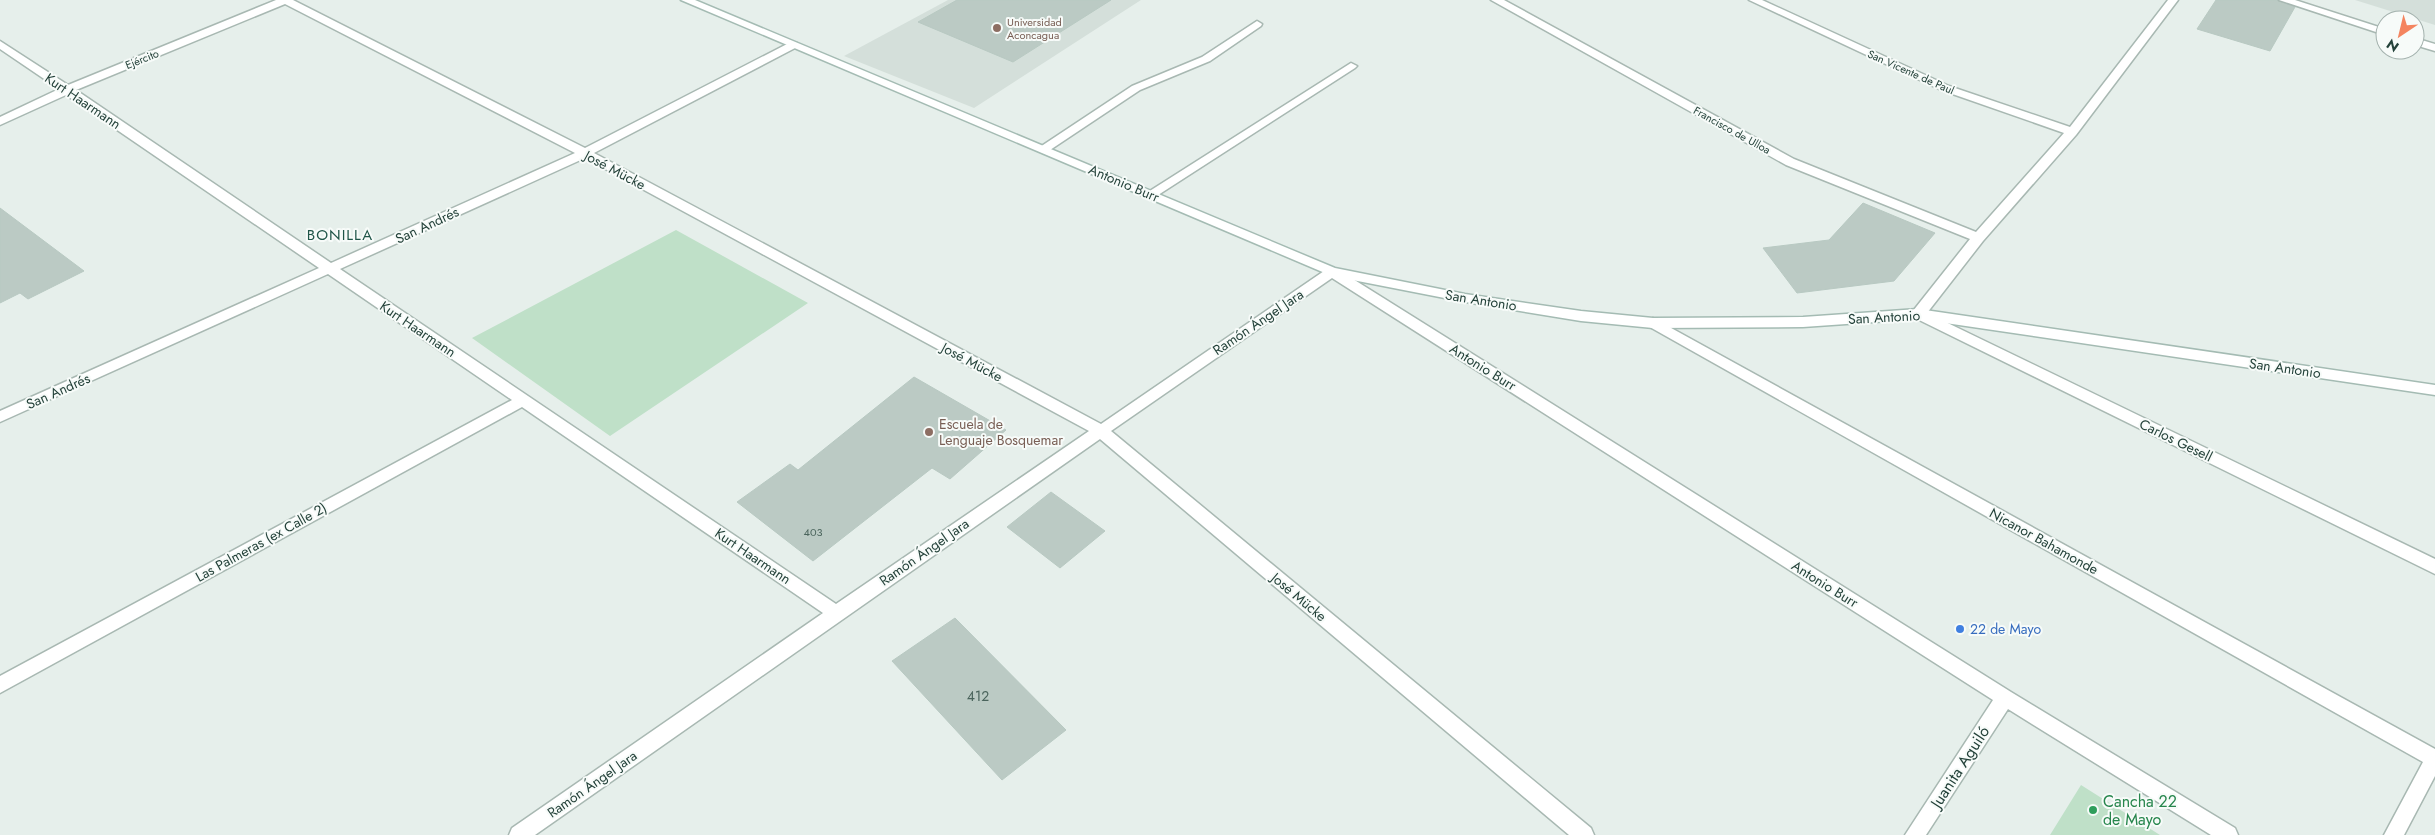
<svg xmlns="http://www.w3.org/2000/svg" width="2435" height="835" font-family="Jost,sans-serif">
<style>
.built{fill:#d4dfda}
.green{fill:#bfe0c8}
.building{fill:#bbcac4;stroke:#b8c9c2}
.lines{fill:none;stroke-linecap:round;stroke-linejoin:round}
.lane-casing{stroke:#a8b8b2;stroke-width:3}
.street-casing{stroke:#a8b8b2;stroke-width:3}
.secondary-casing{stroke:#a4bbb3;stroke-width:3}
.lane{fill:#fff;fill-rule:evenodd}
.street{fill:#fff;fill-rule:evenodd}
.secondary{fill:#fff;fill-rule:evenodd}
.education-dot{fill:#8d6e63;stroke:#f7fbf9;stroke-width:2}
.shop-dot{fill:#3f7fe0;stroke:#f7fbf9;stroke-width:2}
.leisure-dot{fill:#2e9e5b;stroke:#f7fbf9;stroke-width:2}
.labels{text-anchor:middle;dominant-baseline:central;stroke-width:4;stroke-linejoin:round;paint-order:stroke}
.far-education-label{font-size:11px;fill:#785e54;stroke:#f7fbf9;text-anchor:start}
.far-street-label{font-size:11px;fill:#24423a;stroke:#f7fbf9}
.number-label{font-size:11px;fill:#4a645c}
.street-label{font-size:14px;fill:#24423a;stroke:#f7fbf9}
.education-label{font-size:14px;fill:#785e54;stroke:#f7fbf9;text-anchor:start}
.shop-label{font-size:14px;fill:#366cbe;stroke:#f7fbf9;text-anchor:start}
.near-number-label{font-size:14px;fill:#4a645c}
.neighbourhood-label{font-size:15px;letter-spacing:1px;fill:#1f5548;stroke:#f7fbf9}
.near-street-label{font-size:16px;fill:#24423a;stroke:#f7fbf9}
.near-leisure-label{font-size:16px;fill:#27864d;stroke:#f7fbf9;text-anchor:start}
</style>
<rect width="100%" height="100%" fill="#e6efeb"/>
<path class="built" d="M948,0H1141L974,108L844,56Z
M2355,0H2435V25Z"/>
<path class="green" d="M676,230L808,303L610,436L472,338Z
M2081,785L2160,835H2050Z"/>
<path class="building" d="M957,0H1111L1013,62L918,22Z
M2216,0H2277L2295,7L2270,51L2197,29Z
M1863,203L1935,233L1894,281L1797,293L1763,248L1829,240Z
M0,208L84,271L28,299L20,293L0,303Z
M914,377L1006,430L950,479L932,468L813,561L737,502L790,464L798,470Z
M1051,492L1105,531L1060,568L1007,527Z
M955,618L1066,730L1002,780L892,661Z"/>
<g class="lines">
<g class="lane-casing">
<path id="lane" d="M1257,21L1262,24L1261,26L1210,61L1140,90L1047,152L1043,153L1037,149L1132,86L1202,57Z
M1351,63L1357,66L1355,68L1155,197L1151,198L1145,194Z"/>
</g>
<g class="street-casing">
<path id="street" d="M276,0H293L585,148L789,43H797V47L594,153L1101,424L1327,269H1337L2011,692L2235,828L2238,835H2211L2008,709L1926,835H1905L1993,700L1332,278L1111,431L1591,828L1594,835H1569L1100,439L535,835H509L512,828L823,613L522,407L0,693V676L512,400L328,274L0,422V411L319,268L66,95L0,125V117L59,89L0,49V41L68,85ZM285,4L575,153L331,263L76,90ZM585,158L1089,431L836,604L340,269Z
M1491,0H1504L1794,159L1976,232L2064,133L1941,90L1749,0H1762L1949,86L2070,127L2168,0H2178L2076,135L1983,241L1927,313L2435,559V574L1913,317L1911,314L1913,311L1970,239L1786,165Z
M2279,0H2295L2385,29V35Z
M2415,38L2435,44V51L2415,45Z
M1653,318L2435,749V776L2404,835H2384L2423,762L1648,326L1646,323Z"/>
</g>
<g class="secondary-casing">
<path id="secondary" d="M681,0H695L1335,268L1465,294L1581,311L1653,318L1803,317L1918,309L2435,385V395L1918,319L1803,327L1653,328L1581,321L1465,302L1332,276Z"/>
</g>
<use href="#lane" class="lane"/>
<use href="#street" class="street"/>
<use href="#secondary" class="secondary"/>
</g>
<g class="education-dot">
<circle cx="997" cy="28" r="5"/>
<circle cx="929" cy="432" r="5"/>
</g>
<circle class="shop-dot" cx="1960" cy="629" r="5"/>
<circle class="leisure-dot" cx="2093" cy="810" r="5"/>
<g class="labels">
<g class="far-education-label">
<text x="1007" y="22">Universidad<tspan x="1007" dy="13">Aconcagua</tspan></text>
</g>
<g class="far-street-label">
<text transform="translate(142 59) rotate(-22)">Ejército</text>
<text transform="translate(1911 72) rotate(24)">San Vicente de Paul</text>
<text transform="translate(1732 130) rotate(29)">Francisco de Ulloa</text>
</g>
<g class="number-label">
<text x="813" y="532">403</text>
</g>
<g class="street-label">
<text transform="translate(83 101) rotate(34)">Kurt Haarmann</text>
<text transform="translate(615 170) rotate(28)">José Mücke</text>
<text transform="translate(1124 183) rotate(23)">Antonio Burr</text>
<text transform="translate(427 225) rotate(-25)">San Andrés</text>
<text transform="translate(1481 300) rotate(9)">San Antonio</text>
<text transform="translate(1884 317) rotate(-3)">San Antonio</text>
<text transform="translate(1258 322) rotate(-34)">Ramón Ángel Jara</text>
<text transform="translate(418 329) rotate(34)">Kurt Haarmann</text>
<text transform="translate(972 362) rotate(28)">José Mücke</text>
<text transform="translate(1483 367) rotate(32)">Antonio Burr</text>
<text transform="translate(2285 368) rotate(8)">San Antonio</text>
<text transform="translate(58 391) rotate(-24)">San Andrés</text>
<text transform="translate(2176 440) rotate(26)">Carlos Gesell</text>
<text transform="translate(2044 541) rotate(29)">Nicanor Bahamonde</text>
<text transform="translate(261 542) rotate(-29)">Las Palmeras (ex Calle 2)</text>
<text transform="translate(924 552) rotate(-35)">Ramón Ángel Jara</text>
<text transform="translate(753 556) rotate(34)">Kurt Haarmann</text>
<text transform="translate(1825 584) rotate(32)">Antonio Burr</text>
<text transform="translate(1299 597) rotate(40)">José Mücke</text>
<text transform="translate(592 784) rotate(-35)">Ramón Ángel Jara</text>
</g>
<g class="education-label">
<text x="939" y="424">Escuela de<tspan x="939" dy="16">Lenguaje Bosquemar</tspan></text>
</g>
<g class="shop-label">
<text x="1970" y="629">22 de Mayo</text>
</g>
<g class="near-number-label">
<text x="978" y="696">412</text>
</g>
<g class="neighbourhood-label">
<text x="340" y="235">BONILLA</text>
</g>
<g class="near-street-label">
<text transform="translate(1960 767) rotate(-57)">Juanita Aguiló</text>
</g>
<g class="near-leisure-label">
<text x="2103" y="801">Cancha 22<tspan x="2103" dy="18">de Mayo</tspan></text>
</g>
</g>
<g transform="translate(2400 35) rotate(215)"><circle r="24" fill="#f7fbf9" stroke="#a3b1ad"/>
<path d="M0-4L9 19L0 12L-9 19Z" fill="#f4845f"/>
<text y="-8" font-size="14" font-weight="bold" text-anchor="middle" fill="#24423a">N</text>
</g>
</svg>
